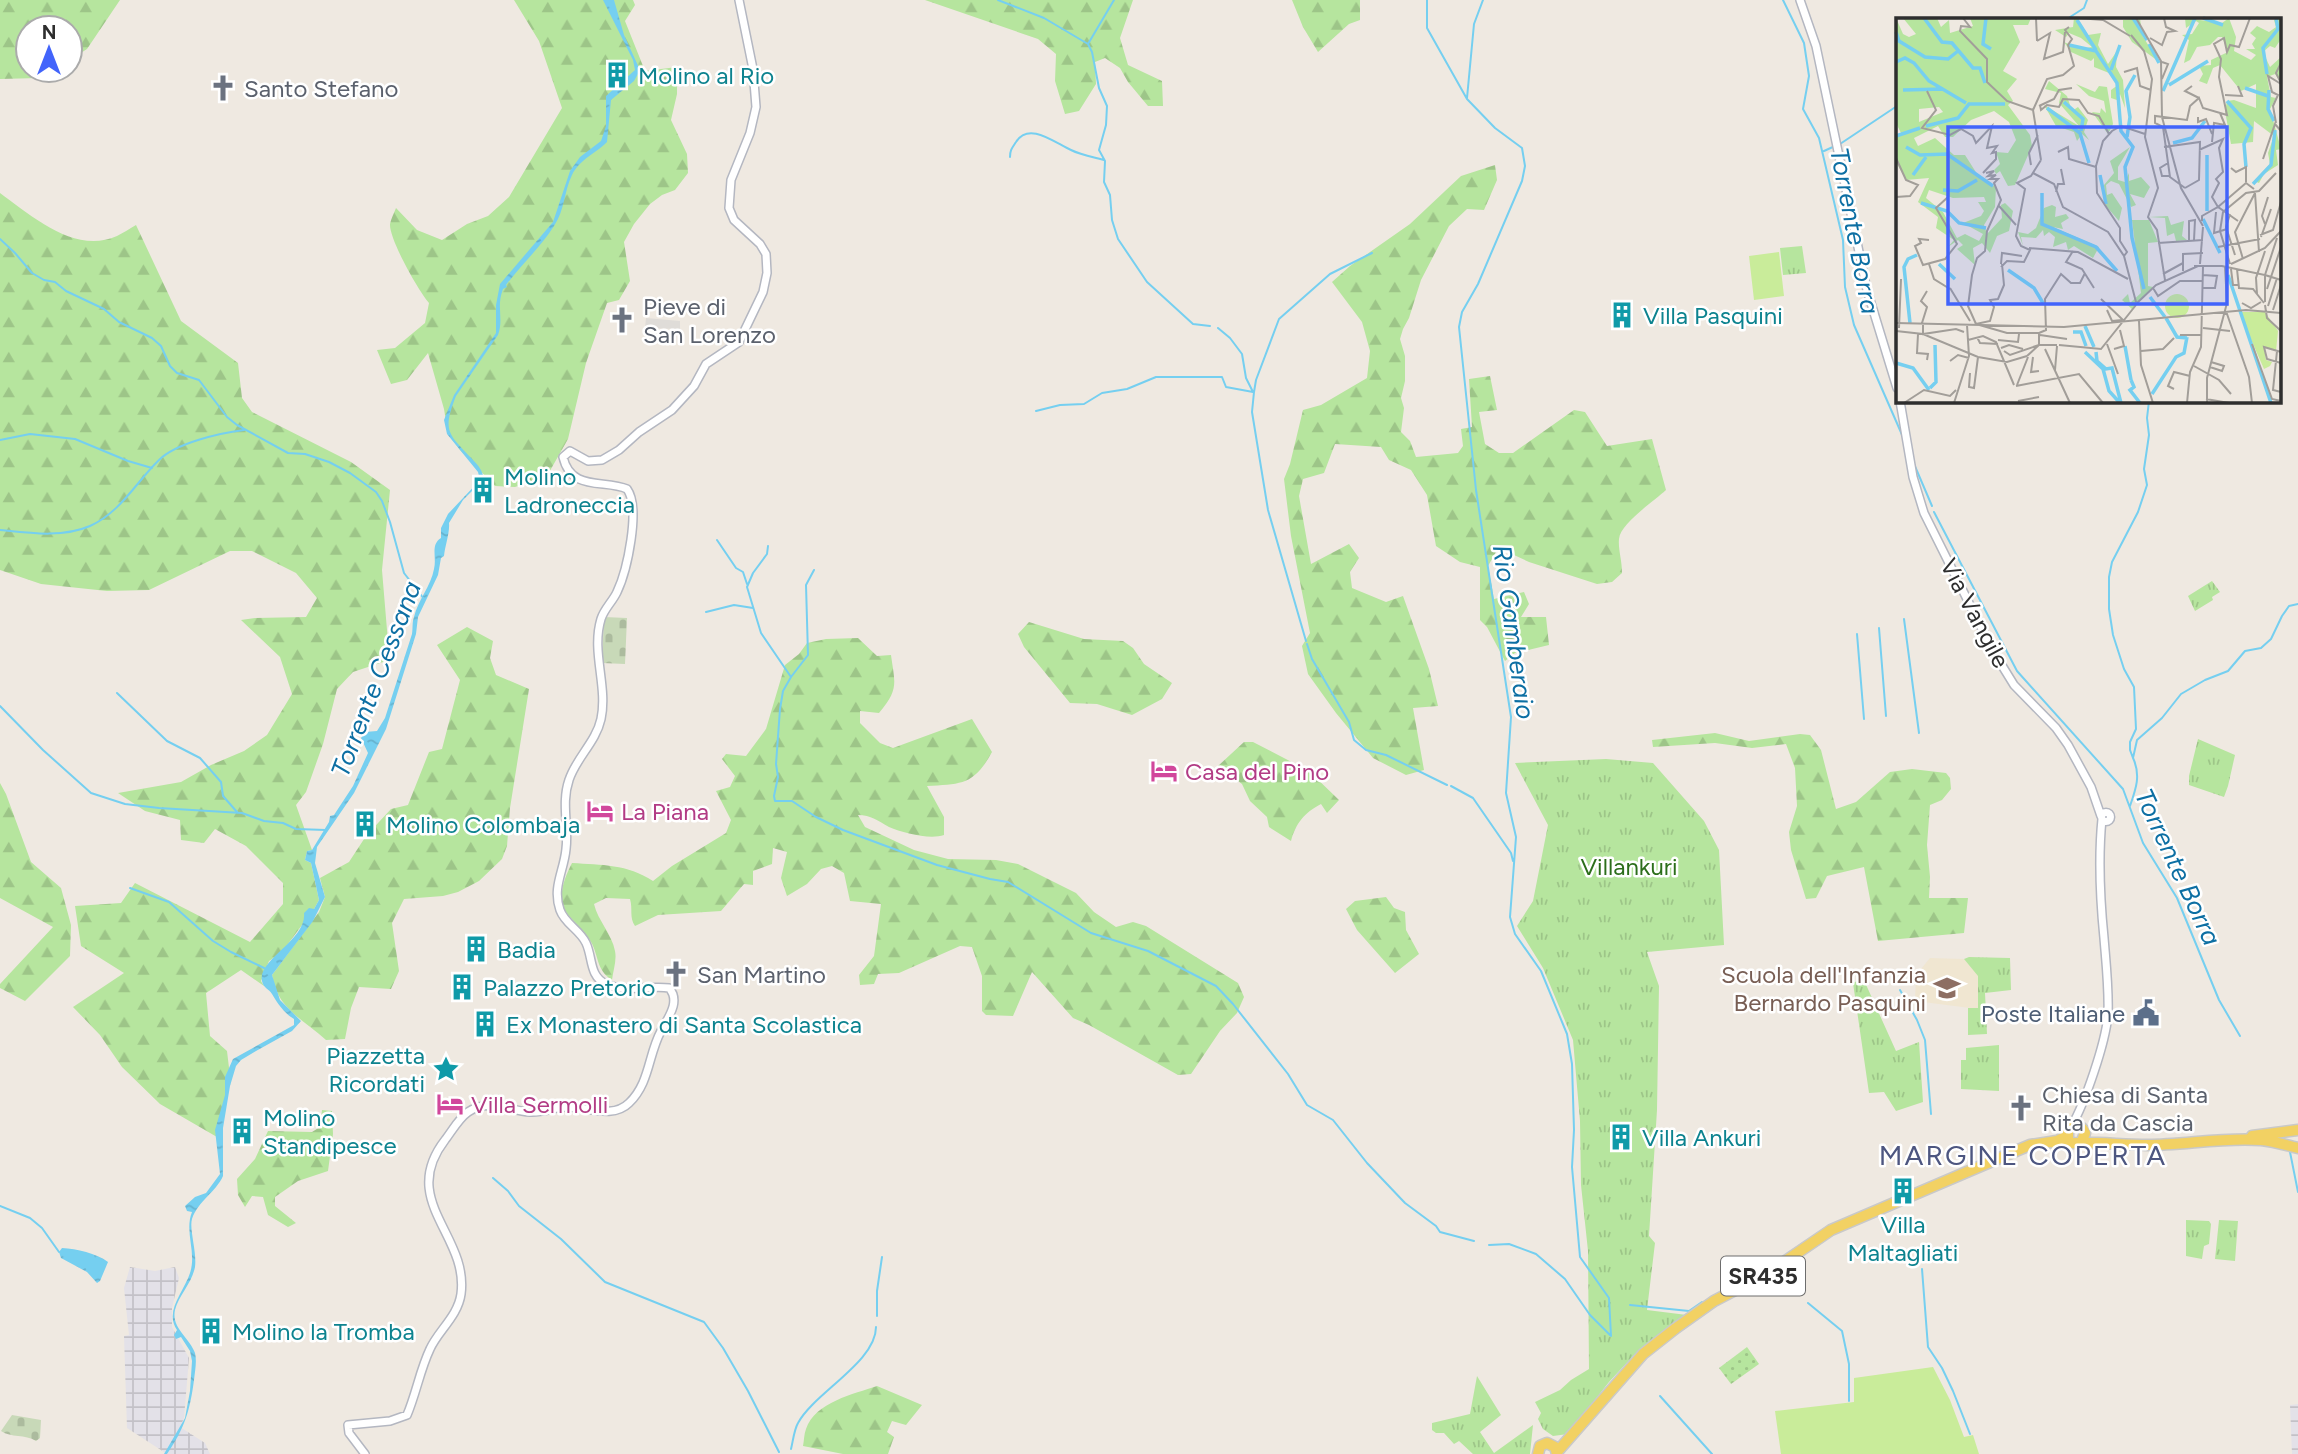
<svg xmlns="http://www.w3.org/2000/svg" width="2298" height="1454" font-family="Figtree,sans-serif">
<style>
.industrial{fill:url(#industrial-grid)}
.education{fill:#f0e6d1}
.grass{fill:url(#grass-dots)}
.forest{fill:url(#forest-firs)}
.cemetery{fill:url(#cemetery-stones)}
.park{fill:url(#park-tufts)}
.pitch{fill:#c9ec9a}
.plaza{fill:#dfdcd8}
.water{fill:url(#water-ripples)}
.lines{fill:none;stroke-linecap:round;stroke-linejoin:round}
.stream{stroke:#75cff0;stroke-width:2}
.minor-casing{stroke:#b4b7c1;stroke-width:10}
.major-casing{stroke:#c9c9c9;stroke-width:13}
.minor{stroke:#fff;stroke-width:7}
.major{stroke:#f2d163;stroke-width:10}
.labels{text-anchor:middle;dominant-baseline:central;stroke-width:5;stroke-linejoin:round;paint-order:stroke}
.shield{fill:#fff;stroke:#6d6d6d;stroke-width:2}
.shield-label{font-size:23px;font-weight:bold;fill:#2e2e2e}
.culture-label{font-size:24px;fill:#0d838f;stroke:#fff;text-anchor:start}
.worship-label{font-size:24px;fill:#5b616d;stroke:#fff;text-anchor:start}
.street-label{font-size:24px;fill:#2e2e2e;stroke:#fff}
.hotel-label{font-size:24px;fill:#b23c85;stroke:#fff;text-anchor:start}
.park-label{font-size:24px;fill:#2c6e1b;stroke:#fff}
.education-label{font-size:24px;fill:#785e54;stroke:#fff;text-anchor:end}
.service-label{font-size:24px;fill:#4e5e75;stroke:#fff;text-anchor:end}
.water-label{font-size:26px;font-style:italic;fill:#0d6fa3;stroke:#fff}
.quarter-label{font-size:28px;letter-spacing:2px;fill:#4d5680;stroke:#fff}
.inset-river{fill:none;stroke:#75cff0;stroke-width:3.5}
.inset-road{fill:none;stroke:#a29e99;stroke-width:2}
.view{fill:#4264fb;fill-opacity:0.15;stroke:#4264fb;stroke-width:3.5}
.inset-edge{fill:none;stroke:#2e2e2e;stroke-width:3.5}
</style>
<defs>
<pattern id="industrial-grid" width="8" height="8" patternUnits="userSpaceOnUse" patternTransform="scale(1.75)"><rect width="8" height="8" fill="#e3e1e8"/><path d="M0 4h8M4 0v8" fill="none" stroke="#c3c1c7"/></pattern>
<pattern id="grass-dots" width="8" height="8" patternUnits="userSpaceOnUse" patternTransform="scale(1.75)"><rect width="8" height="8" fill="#b6e59e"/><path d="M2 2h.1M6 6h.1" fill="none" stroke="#9dc588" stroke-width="1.8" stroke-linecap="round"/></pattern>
<pattern id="forest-firs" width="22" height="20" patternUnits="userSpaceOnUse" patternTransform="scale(1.75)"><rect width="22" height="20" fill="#b6e59e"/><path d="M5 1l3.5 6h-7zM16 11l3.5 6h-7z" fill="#9dc588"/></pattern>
<pattern id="cemetery-stones" width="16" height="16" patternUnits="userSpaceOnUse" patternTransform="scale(1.75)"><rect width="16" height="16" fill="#c8d9b8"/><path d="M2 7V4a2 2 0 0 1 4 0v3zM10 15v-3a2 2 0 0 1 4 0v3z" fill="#acbb9e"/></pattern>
<pattern id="park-tufts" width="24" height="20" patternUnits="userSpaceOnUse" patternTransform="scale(1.75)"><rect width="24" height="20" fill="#b6e59e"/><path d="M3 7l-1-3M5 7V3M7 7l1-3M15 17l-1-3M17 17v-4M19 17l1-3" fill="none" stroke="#9dc588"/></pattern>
<pattern id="water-ripples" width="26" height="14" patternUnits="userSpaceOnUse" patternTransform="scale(1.75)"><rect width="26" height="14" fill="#75cff0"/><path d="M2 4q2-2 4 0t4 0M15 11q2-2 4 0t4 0" fill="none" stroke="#66b2ce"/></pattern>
</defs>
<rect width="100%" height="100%" fill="#efe9e1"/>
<path class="industrial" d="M130,1267L155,1271L175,1267L179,1278L172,1308V1327L189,1358L184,1418L180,1427L205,1443L210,1454H167L127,1428L124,1336L129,1335L124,1288Z
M2298,1404V1454H2292L2290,1405Z"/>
<path class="education" d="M1930,958L1964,959L1978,975V1009L1915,1001L1916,975Z"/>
<path class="grass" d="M1747,1347L1759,1364L1731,1384L1719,1368Z"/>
<path class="forest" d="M0,0H120L87,49L70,60V28H28V70H53L39,78L0,79Z
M514,0H633L635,5L625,21L645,71L677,67V94L671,120L687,154L688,173L675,190L662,195L650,204L634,224L624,242L630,281L619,300L607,303L586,363L568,439L547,476L515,487L495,486L460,450L448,434L444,409L428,353L407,380L391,384L377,350L395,348L425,323L429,303C418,290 389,239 390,224C391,219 394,213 396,208L417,230L442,240L467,224L488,216L509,197L562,108L539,41Z
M925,0H1133L1120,38L1128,65L1162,81L1163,106H1148L1128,82L1120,68L1105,58L1095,62L1096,84L1079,111L1065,114L1055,81L1056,54L1038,39Z
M1292,0H1360V20L1349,24L1318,52L1303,27Z
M1495,165L1497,180L1484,210L1467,209L1449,226L1421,280L1409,318L1403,329L1400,339L1405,356V381L1401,398L1404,408L1401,432L1410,441L1416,457L1458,453L1463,446L1461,429L1472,427L1469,379L1490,376L1497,410L1479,412L1485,444L1499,453H1513L1574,410L1585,412L1607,446L1652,439L1666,490C1654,501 1620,524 1619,539C1618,549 1622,560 1622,573L1612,582L1597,584L1529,562L1503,550L1496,552L1488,566L1494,599L1524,592L1529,604L1521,617H1546L1549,645L1515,653L1505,661L1487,627L1480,620V567L1460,562L1436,546L1427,495L1411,470L1389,460L1381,447L1335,444L1324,473L1303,479L1299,496L1311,564L1349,544L1359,558L1350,572L1352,588L1386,602L1403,596L1429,669L1438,706L1413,708L1424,770L1406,775L1373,758L1336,713L1308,674L1302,646L1310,633L1291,536L1284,479L1290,464L1303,410L1321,405L1367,378L1370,351L1362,322L1332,282L1350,266L1410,224L1461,176Z
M0,193C32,216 75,255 117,236C123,233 129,229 136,225L181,321L238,363L242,398L252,412L351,462L390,490L382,570L388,642L386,661L353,672L337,689L323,744L306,792L296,805L312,850L307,851L305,860L311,863L319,900L314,909L305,913V921L282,952L269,961L261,981L264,986L241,970L206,993L210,1036L227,1051L230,1076L217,1137L160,1104L122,1067L100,1035L73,1007L124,973L81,946L75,906L121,903L135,883L250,942L283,904V883L246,846L215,829L204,843L181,840L180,820L145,811L118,793L181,782L211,765L244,751L267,735L292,694L280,657L241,620L255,618L306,617L317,598L296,573L252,551H230L149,590L107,591L41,584L0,570Z
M1029,622L1084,639L1123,641L1133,648L1144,664L1172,683L1162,699L1132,715L1097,704L1070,703L1024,647L1018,634Z
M467,627L493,641L490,658L496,675L529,689L510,808L507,846L502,859L479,881L458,892L443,896L404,899L392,923L399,971L391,989L359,987L351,1008L345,1039L326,1040C303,1019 277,1009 272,975L319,912L325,897L320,878L349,862L366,836L391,809L408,805L429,752L442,749L460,680L437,645Z
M858,638L877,656L891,655C895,684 899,689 879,713L860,711V723L880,743L893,748L972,719L992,752C974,785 962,784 927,786L944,817V835C930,840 903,833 889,827C878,821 871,815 858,815L865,827L914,850L948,859L996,860L1018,864L1076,893L1094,912L1116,927L1133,922L1146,926L1238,983L1244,997L1237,1013L1220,1031L1191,1074L1178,1075L1089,1025L1073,1018L1032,972L1013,1016L986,1015L982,1011V976L972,947L960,946L899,973L878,974L874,984L860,985L859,975L874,956L881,904L850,901L844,873L832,866L821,869L807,884L787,896L781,878L787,852L773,848L772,864L753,871V885L744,884L721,911L658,915L635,926C629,917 633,909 630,899L606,898L594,904C598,921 612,934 615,951C617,960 613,971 612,980C596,970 599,956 591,942C585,932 576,924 569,916C555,900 564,879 572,863C602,865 627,864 653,881L672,866L726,833L731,820L716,791L730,787L735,776L722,759L726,754L746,756L766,729L785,665L799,654L807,643L826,639Z
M1715,733L1749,741L1800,734L1810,735L1821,750L1836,809L1856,802L1890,772L1912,769L1946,773L1950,778L1951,789L1942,800L1930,805L1927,845L1930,877L1929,898H1968L1964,933L1878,941L1864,867L1827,876L1816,898L1806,899L1791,850L1789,832L1797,806L1795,768L1786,744L1752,748L1715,743L1653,747L1652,740Z
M1244,742H1253L1309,771L1339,800L1327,813L1321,804C1304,813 1296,823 1291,841L1269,827L1267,817L1250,801L1242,784L1218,766Z
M0,783L6,794L31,862L61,888L71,925L70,956L25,1001L0,988V984L53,927L0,898Z
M1386,897L1394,908L1405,912L1406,930L1419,954L1395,973L1357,930L1346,909L1355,901Z
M322,1110L332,1111L333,1134L328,1171L298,1181L275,1197V1206L296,1223L288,1227L268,1215L263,1197L252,1196L245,1207L238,1195L237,1179L255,1159L268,1131L312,1132L320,1127Z
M877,1386L922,1405L906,1425L892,1421L887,1432L894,1437L888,1454H843L803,1446C804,1441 804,1434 806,1429C815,1402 854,1394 877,1386Z"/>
<path class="cemetery" d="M604,617L627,618L625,664L602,663Z
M12,1415L41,1420L40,1438L36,1441C25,1434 11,1438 1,1431Z"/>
<path class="park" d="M1802,246L1806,273L1783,275L1780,248Z
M2212,581L2220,592L2212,597L2213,600L2195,611L2188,596Z
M2198,739L2235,755L2228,786L2224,797L2189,785V776Z
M1606,759L1653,763L1704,821L1719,850L1724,945L1647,952L1659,986L1657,1110L1649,1236L1655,1243L1647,1310L1687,1315L1634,1355L1609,1382L1568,1434L1553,1436L1543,1429L1538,1419L1541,1413L1535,1402L1560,1390L1571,1380L1589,1369L1588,1251L1581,1185L1580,1121L1573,1040L1543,968L1517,926L1533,901L1548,825L1515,763Z
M1969,957L2010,958L2011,990L1985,993L1987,1034L1968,1035V1008H1978V976L1964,959Z
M1863,978L1896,1051L1919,1042L1923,1102L1896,1111L1884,1092L1869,1093L1853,983Z
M1999,1045V1091L1961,1089V1060H1966V1048Z
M2186,1220L2209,1221L2211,1224L2209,1244L2204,1246L2202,1259L2186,1256Z
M2219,1220L2238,1221L2235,1261L2215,1259Z
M1477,1376L1501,1415L1480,1432L1494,1453L1533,1425L1530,1454H1473L1459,1441L1454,1444L1444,1433H1436L1432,1430V1423L1470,1414Z"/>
<path class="pitch" d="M1779,252L1784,296L1754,300L1749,256Z
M1933,1367L1950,1400L1964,1437L1973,1435L1979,1454H1781L1775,1411L1854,1402V1378Z"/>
<path class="plaza" d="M646,318L680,321V329L645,328Z"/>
<path class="water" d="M603,0H614L624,35L640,70L634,81L611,100L607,142C595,154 580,159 572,175C564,191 565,210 554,226C540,248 521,265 506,285L507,287L503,289C496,307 504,319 498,335L456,396C442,432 448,433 473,460C479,466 482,470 484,479L463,500L449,523C450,532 445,546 444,556L441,558L438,575L418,617L416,634L386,729L354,793L317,847L315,863L325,897L313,921L272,975L280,1000L301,1021L292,1031L256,1051L241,1060L236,1066L230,1086L223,1128V1176C216,1192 198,1201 192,1219C189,1229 197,1252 195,1267C192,1283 179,1295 175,1310C171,1328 190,1338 195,1353C197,1361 195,1371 194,1380C190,1410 185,1428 167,1454H164L185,1418L190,1391L192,1361L190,1351L181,1337L176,1339L174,1335L177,1330C164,1311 184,1292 190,1273C197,1252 184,1232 192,1212L187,1211L185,1206L195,1197L206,1193L220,1174L215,1130L225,1095V1077L233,1059L294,1025V1019C284,1013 278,1004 272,994C269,989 263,988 262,981C257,960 307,940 304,913L309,908L314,909L319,900L311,863L305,860L307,851L312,850L329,822L330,816L334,815L353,786L368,753L361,738L365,732L377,731L385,718L412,634C413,628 412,622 414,617C418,600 431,586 434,569C437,557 430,545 441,538V528L448,514L480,480L478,472L447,434L444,420L454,395L496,333V305L500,284L553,222L570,171L580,157L601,141L606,126V96L635,70L633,60Z
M62,1248C77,1249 96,1253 108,1262L100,1281L97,1283L87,1272L61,1258L59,1252Z"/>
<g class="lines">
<path class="stream" d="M998,0L1044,18L1088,44L1092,52L1099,88L1107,106L1106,125L1099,150L1105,161L1104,182L1110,195L1112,220L1118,239L1147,282L1193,324L1210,326
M1427,0V28L1467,99L1495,128L1522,148L1525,166L1522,181L1478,284L1462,312L1459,327L1476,490L1511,717L1506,793L1516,837L1510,917L1515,934L1541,971L1567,1034L1572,1064L1574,1130L1572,1167L1580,1257L1609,1298L1611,1336
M1783,0L1804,43L1809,76L1803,109L1819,138L1843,240L1845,287L1854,325L1903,437
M2067,19L2084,8L2087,0
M1088,44L1114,0
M1467,98L1474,24L1483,0
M1840,144L1897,106
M1824,151L1835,146
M1010,157C1010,150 1012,148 1016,142C1029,121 1055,143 1071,150C1081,155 1093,157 1104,160
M0,239L15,253L32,273L44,280L55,282L66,291L104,309L119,322L152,338L161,346L170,366L177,373L199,380L227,417L237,425L288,453L305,454L329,462L350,473L376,492L382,501L390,522L404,573L424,599
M1218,328L1230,338L1242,354L1246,378L1253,392
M1036,411L1060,405L1084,404L1102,393L1127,389L1156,377H1222L1226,387L1253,392
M0,440L30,434L75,439L128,461L152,468
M1914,464L1932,506
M1934,512L2017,671L2123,789L2143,843L2177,898L2219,1000L2240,1036
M0,530C29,533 62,538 90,526C120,513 137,481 159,460C176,443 220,433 244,430
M717,540L736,568L743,572L747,584
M768,546L767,554L753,573L747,587L761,633L791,677L783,691L780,709L776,764L778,777L774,796L775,801H792L816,817L843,830L937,865L990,879L1008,882L1091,933L1148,951L1216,986L1233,1004L1288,1074L1307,1105L1333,1120L1367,1163L1405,1203L1436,1226L1440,1232L1474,1241
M706,612L734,605L753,608
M1904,619L1919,733
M1879,628L1886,716
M1857,634L1864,719
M1306,641L1268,510L1252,412L1254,392L1256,380L1279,319L1330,274L1372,253
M1307,644L1312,659L1349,722L1354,740L1366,750L1386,755L1447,785
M791,677L808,655L806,585L814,570
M117,693L167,741L200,758L221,782L223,796L237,812
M0,706L43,750L91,793L125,804L159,808L242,813L264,821L283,823L296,829L326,830
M2133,758L2130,750V742L2136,729L2134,687L2124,669L2113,635L2109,609V577L2112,562L2138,512L2147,485L2144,469L2149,435L2147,418L2149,401
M1451,786L1473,798L1511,853L1513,861
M2130,806C2136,789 2141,775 2133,758L2137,740L2162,718L2181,694L2205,680L2228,671L2245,651L2261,648L2271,639L2282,616L2289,606L2298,604
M130,888L169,902L213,941L231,952L264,968
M1900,990L1917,1020L1925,1040L1931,1114
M2290,1152L2298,1192
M493,1178L508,1191L519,1206L561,1239L605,1282L704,1322L723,1348L748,1391L779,1452
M0,1206L30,1218L42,1228L59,1252
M1489,1245L1509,1244L1536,1254L1565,1279L1590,1315L1610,1335
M1922,1269L1928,1347L1942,1368L1953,1391L1970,1434
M1808,1303L1842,1331L1849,1364V1401
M1630,1305L1689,1311L1702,1302
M877,1316V1291L882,1257
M1660,1396L1712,1454
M791,1449C793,1441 794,1430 798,1423C814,1393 876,1362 876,1327"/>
<g class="minor-casing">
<path id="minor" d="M1800,0L1816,46L1867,290L1897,388
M1900,401L1913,477L1924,513L1993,651L2014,685L2056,728L2068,745L2091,787L2101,816
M2101.5 817a4.5 4.5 0 1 1 9 0a4.5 4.5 0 1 1-9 0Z
M2071,1127C2085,1103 2106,1042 2108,1014C2109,989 2106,963 2104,938C2100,898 2098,859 2102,819
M365,1454L349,1433L348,1425L390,1421L407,1415C416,1394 420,1370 430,1349C438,1331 458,1316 461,1294C469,1235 398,1201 445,1140C452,1131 459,1118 468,1112C489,1098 509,1111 530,1112C543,1113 555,1107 567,1107C587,1107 613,1119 629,1103C650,1083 648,1055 661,1031C668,1018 681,1001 669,988C650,985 625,993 606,984C589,976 593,958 586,943C580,930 565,924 560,910C552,887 564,871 566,849C569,826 561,803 569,780C576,758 596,742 601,719C608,686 591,652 601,619C604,609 613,601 617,592C627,571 641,508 627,489C605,479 571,492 563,457L570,451L588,461L602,460L619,450L639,432L672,410L694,386L706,364L739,342L763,292L767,273L766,254L760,244L734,220L729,208L731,180L750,133L756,107L753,69L739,0"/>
</g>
<g class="major-casing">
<path id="major" d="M2252,1136L2298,1130
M2068,1139V1130C2074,1123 2082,1125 2085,1133L2082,1141
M2056,1145C2085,1140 2116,1145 2147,1145C2184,1145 2223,1137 2261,1140C2273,1141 2286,1145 2298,1148
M1557,1452L1643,1354L1676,1328L1714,1301L1768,1273L1831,1230L2030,1145L2057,1141L2067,1136
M1538,1454L1540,1446L1547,1443L1555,1447L1557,1454"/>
</g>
<use href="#minor" class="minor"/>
<use href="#major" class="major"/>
</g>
<defs>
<g id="building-bare" transform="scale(2.1)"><path d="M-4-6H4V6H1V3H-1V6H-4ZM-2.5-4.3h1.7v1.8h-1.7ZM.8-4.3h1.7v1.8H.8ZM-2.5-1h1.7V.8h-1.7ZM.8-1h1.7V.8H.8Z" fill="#0f9aa8" stroke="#fff" stroke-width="2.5" paint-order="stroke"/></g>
<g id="church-bare" transform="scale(2.1)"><path d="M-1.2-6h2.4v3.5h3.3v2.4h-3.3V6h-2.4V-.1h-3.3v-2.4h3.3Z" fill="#6b7280" stroke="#fff" stroke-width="2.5" paint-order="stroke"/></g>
<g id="hotel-bare" transform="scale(2.1)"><path d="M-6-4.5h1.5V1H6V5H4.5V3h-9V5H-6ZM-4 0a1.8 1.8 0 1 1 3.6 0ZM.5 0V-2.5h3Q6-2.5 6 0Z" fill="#d1479c" stroke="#fff" stroke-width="2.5" paint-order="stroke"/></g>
<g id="school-bare" transform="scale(2.1)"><path d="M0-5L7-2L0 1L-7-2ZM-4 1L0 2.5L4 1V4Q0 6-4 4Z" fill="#8d6e63" stroke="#fff" stroke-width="2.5" paint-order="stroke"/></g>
<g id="civic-bare" transform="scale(2.1)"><path d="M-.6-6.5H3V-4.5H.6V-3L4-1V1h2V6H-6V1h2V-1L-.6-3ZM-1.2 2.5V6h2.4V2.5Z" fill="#5c6f8a" stroke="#fff" stroke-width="2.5" paint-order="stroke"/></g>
<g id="sight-bare" transform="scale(2.1)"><path d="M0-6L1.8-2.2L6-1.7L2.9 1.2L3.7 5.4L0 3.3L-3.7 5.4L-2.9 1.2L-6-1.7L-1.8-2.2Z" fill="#0f9aa8" stroke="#fff" stroke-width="2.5" paint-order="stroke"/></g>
</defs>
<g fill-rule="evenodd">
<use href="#building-bare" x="617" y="75"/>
<use href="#church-bare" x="223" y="88"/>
<use href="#building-bare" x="1622" y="315"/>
<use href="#church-bare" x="622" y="320"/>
<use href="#building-bare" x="483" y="490"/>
<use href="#hotel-bare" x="1164" y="771"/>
<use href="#hotel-bare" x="600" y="811"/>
<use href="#building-bare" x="365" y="824"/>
<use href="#building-bare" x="476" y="949"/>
<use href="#church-bare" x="676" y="974"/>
<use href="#building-bare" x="462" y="987"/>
<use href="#school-bare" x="1947" y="988"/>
<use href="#civic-bare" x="2146" y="1013"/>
<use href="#building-bare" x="485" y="1024"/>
<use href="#sight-bare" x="446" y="1069"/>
<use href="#hotel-bare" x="450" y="1104"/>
<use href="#church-bare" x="2021" y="1108"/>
<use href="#building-bare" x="242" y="1131"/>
<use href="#building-bare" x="1621" y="1137"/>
<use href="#building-bare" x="1903" y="1191"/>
<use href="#building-bare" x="211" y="1331"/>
</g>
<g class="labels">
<rect class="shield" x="1721" y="1256.5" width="84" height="39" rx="5"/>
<g class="shield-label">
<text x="1763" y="1276">SR435</text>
</g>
<g class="culture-label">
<text x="638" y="75">Molino al Rio</text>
<text x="1643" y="315">Villa Pasquini</text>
<text x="504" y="476">Molino<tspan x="504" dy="28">Ladroneccia</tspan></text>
<text x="386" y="824">Molino Colombaja</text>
<text x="497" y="949">Badia</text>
<text x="483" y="987">Palazzo Pretorio</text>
<text x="506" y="1024">Ex Monastero di Santa Scolastica</text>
<text x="425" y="1055" text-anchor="end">Piazzetta<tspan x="425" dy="28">Ricordati</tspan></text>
<text x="263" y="1117">Molino<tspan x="263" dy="28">Standipesce</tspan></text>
<text x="1642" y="1137">Villa Ankuri</text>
<text x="1903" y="1224" text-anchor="middle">Villa<tspan x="1903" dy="28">Maltagliati</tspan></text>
<text x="232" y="1331">Molino la Tromba</text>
</g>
<g class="worship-label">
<text x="244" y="88">Santo Stefano</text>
<text x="643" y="306">Pieve di<tspan x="643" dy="28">San Lorenzo</tspan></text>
<text x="697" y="974">San Martino</text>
<text x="2042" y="1094">Chiesa di Santa<tspan x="2042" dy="28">Rita da Cascia</tspan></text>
</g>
<g class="street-label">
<text transform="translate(1975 613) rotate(62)">Via Vangile</text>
</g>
<g class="hotel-label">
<text x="1185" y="771">Casa del Pino</text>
<text x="621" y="811">La Piana</text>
<text x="471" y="1104">Villa Sermolli</text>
</g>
<g class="park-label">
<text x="1629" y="866">Villankuri</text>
</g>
<g class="education-label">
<text x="1926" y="974">Scuola dell'Infanzia<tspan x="1926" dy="28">Bernardo Pasquini</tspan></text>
</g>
<g class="service-label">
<text x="2125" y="1013">Poste Italiane</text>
</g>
<g class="water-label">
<text transform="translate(1855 231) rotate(79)">Torrente Borra</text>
<text transform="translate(1514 632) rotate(82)">Rio Gamberaio</text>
<text transform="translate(376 679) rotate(-69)">Torrente Cessana</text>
<text transform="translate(2178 867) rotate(65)">Torrente Borra</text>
</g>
<g class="quarter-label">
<text x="2023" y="1155">MARGINE COPERTA</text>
</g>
</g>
<g transform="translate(1896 18)">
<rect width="385" height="385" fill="#efe9e1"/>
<path d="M0,0L7,16L13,19L20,16L7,0H41L45,9L53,2L54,15L77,8L74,0H135L132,7H117L124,24L107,53L121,61L111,73L117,83L112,87L134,117L136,128L119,167L112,168L104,153L100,156L98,152L104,146L100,134L112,135L120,122L113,104L98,93L75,102L57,119H49L42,108L18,120L22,128L39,120L58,137H69L83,159L100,169L99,189L88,207L91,216L106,200L105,187L109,185L117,193L113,213L101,218L94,235L86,225L77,230L79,247L61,231L67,227L62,222L52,229L58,222L40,210L42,199L22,184L33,160L10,162L0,144V117L5,115L0,105ZM43,89L47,94L23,104V91ZM33,172L57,180L88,179L90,184H82L88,193L85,198L67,205L87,216L83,223L69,216L61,220L47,194L30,180ZM178,0H181L192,17L205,15L202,27L212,46L221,33L220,49L227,62L229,90L224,76L221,82L215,80V72L222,67L213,55L198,49V40L195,43L175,34L168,24L184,31L196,29L185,20L173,15L170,19L159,12L177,9ZM244,0L246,17L262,43L236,24L227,9V2ZM289,0L326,5L333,0L340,19L338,33L355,42L360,37L350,31H359L356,26L360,20L354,15L361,8L373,14L380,9L378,2L385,0V21L379,30L374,28L367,34L374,49L385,39V65L379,56L371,59L375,79L380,80L374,91L385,131L380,132L382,147L368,156L363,165L358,163L374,146L372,135L378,118L358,103L357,124L335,126L329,93L331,83L338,82L360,90V66L345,73L324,47L317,50L311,66L303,63L307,56L303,48L315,47V42L332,34L326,19H322L314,27L301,29L294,42L288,45L293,22L286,17L296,16L303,5L300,3L290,10ZM153,63L171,78L176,93L182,89L192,102L188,114L193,122L186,116L181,123L178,114L160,108L148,87L183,108L163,85L165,75L149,71ZM180,66L199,74L203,68L211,69L217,106L212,116L196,94L204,95L205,90L210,95L208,83L193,78ZM234,129L222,149V162L229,164L233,155V163L245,159L254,169L248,180L234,176L240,187L235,189L223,166L215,163L210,167L211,177L216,175L226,190L223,203L210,188L208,167L218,155L214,143ZM156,187L160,189L159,199L170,196L173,200L165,205L167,211L157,209L203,229L197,240L178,228L172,232L170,224L157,229L159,219L153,214L148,218L147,212L140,220L125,219L127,228L122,214L132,216L140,210L148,190ZM272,198L275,207L288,203L286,218L291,222L280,223L278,215L271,218L269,200L253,199Z" fill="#b6e59e" fill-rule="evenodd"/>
<path d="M236,202H253L262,224L252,225V268L257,269L236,291L226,282L232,276L234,285L245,275Z" fill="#b6e59e"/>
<path d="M269 288a12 12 0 1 1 24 0a12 12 0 1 1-24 0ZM343,294H369L382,313L380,333L368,329L370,342L376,344L374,348L368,351Z" fill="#c9ec9a"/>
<path class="inset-river" d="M28,0L46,24L56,25L77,50H84L89,65M90,0L87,26L95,31M237,0L251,22M307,0L327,7M181,2L200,32M0,14L3,23L29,39L52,41L62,33M253,26L263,45M173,27L200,33L221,65L225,113L237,129L229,149L236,220L248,271M0,44L9,40L18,45L33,63L70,85M215,52L224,27M371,56L367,30L382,11L380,0M273,67L312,43M349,70L372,78M7,72L47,71M373,72L372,91L378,103M267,73L299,0M331,83L355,110L348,126L350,149M168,84L187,101L185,113M151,90L184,115L193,145M30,108L62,100L73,86H109M0,118L24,110M231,119L234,99L230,73L239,57M277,125L296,120L309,103M10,129L24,137L51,136L97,168M311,137V193M17,157L30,139M204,157L210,186M357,166L375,147L379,112M47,172L62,173L81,162M146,175V206L200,229L221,253M25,185L51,193L63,205L90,210M307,201L324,235M43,246L59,261M112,252L138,270L147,285M332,257L375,385M254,279L269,299M270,300L281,319L291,320M14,305L8,249L12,241L21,237M189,308L198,329M177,314H185L190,328M229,328L235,362M189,334L207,351L213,373L224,385M200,334L201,343L210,351L216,350L225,385M0,345L17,350L33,372M235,362L238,369L234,372L244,385M34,370L40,364L39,327M256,376L280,339L288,335L291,319"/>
<path class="inset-road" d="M67,0L74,9L65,8L64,13L91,41V64L111,83L137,92M140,0L141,23M182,0L207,2L234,18M240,0L265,43L266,99L285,170L307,208M235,17L248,33L256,61L249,119L262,170L252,199L261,212L269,262M254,20L266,27L271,14L279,13L270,9L268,0M141,23L154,15L148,41L167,34L169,14M266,44L272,46L266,61M385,45L380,55L385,65M228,54L241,50L244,68L255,72M296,68L289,73L303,80M31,73L40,92L26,110L54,117L65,111L77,118L80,125L96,108L91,130L101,128L96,135L100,134V141L87,155M329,77L346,78L342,68M144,87L145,92L151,87L163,89L167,81L183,82L192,95L203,98L213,116M143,88L158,81L163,72L176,70M302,99V104L310,101L316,116M380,105L377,88L382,77L376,74L372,58L385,66M316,124L318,105L329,107L324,95M268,129L304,124L303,162L289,170M303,132L327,121L323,130L327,154L320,161L323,165L316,179L322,189L350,165L358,171M162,134L172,129L173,141L200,149M0,140L10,162L22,167L14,178L0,179M367,141L379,106L385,113M145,142L137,92L151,61L167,57L178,48L172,27L176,21L169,12L173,9M272,145L264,150L266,158H274M135,147L133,135L142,117M335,150L340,154L350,149V164M137,155L158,166L167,189L212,214L228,238L240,284M289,170L274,159L267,109L259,105V98L291,102L294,88L303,80L307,90L331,97L323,59L325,41L318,26L328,20L331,34L334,27L343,29L354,0M160,174L162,166H168L165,151M359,175L363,234M103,188L120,207M320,194L318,215L331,211M334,196L330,209L339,237M306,203V198L322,189L342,203M369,206L366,198L372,179M364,217L377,212L385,184M365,219L375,191M381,220L369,257L385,262M33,222L23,221L25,225L19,228L27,247L49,241L61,226L40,190L52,179M293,223V203L299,202L298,222M262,225L307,222M322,229L364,221M133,230L182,234L232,261M177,233L170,244L186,251L198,270M228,238L231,234L224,223V210L201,175L200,148L207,123L216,113L225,108L249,116M347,241L339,214L359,175M33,246L38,261L54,271M105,246L106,235L126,238M304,246L307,209M334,246L324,213L327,194L350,175L363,173L380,155M335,246L369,230L385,213M298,248H326L369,257V284M105,249L111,243L128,244L134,232L125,228L120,218L129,171L121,165L135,158L145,142M335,251L337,267H342M341,251L343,270L357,271L368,285M287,253V236L307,235M267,256L287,245M54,270L74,303M257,270L262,278L284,263H307M307,270H319L321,258L307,257M371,271L385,229M361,276L360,260L369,233M205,281L227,302M241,285L260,267L302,248M346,285L355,290L365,284M369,287L371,300L385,313M372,288L381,260M211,292L216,303L226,302M377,292L385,267M327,296H331L353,359L356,385M243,303L245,347L257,385M0,305L168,309L350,292L385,295M26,305L31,289L25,283L31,273M27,306V316L60,311L68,314M80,306L72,288L76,257L81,240L89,233L91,213L105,182L98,165L102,161H94L100,157L92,158L98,153L90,155M80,306L94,303L98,289L94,282L102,281L108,267L106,246M80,306L111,315H143M3,310L5,261M307,310L334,313M0,313L27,316L82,339L111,344L131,338M143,315L150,312L149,281L165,256L175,265H184L189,255M22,316L21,335L32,336L31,342M144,317L171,321M284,317H306M81,319L84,325L102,326M72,322L87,318L100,324L118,367M102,322L122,324L123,316M211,326L222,356M356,326L376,381L385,383M163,327L205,331L240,287M105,330L113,327L127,331M149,331L174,385M218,331L228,328L224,312M108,333L114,337L143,327V315M245,333L267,331L278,320M381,333L377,372L385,374M385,334L368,329L371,341L385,345M131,338L143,327H161M137,339L135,354L143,353M54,343L62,337L73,340M298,348L323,362L335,376M314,349L326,353L328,348L315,344M159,352L161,328M74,355L73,369L78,370L82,339M121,367L132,339M120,368L183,356L207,385M278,371L272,368L278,354L294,358M310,381L333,385M122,383L143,379M8,385L28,372L54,378L60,372M58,385L73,338L71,307M291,385L294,354L305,329L307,249M311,385V360L331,285L329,249"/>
<path class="view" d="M52,109H331V286H52Z"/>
<rect width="385" height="385" class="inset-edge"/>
</g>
<g transform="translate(49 49)"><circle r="33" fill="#ffffff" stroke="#ababab" stroke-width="2"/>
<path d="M0-5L12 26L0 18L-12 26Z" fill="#4264fb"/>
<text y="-10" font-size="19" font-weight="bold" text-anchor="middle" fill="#2e2e2e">N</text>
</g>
</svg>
